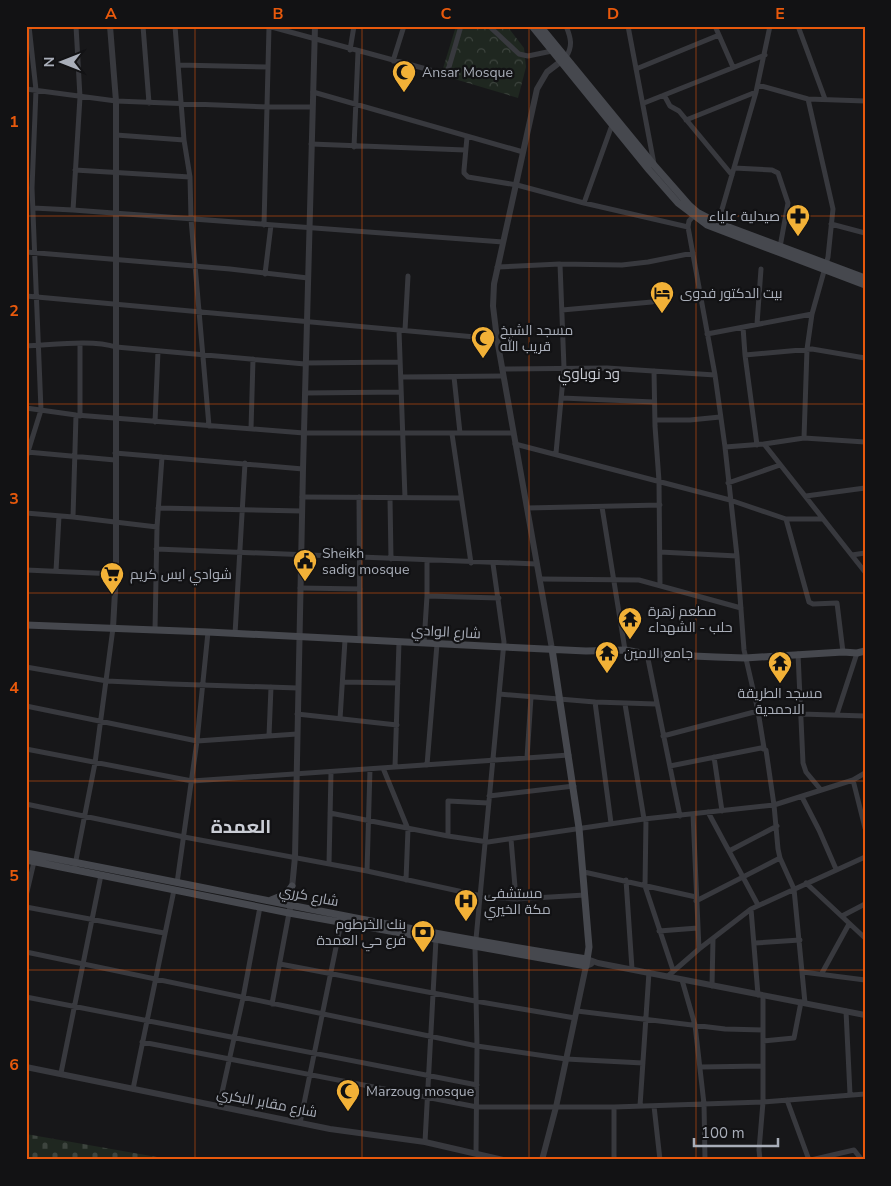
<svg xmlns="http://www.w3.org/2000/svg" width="891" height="1186" font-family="'Nunito Sans',Cairo,sans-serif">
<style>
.cemetery{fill:url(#cemetery-stones)}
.park{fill:url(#park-crowns)}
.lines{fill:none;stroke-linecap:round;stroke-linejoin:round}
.minor{stroke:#38393e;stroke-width:5}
.tertiary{stroke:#38393e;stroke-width:6}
.secondary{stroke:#46484e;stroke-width:7}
.grid{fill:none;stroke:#e8590c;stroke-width:1;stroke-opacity:0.55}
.labels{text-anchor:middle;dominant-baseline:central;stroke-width:4.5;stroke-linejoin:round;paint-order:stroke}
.poi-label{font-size:14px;fill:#a9aeb9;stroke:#121214;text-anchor:start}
.street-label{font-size:14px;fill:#a9aeb9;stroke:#121214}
.neighbourhood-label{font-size:15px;fill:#cacdd5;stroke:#121214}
.district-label{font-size:19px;font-weight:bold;fill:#cacdd5;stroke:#121214}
.neatline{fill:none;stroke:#e8590c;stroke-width:2}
.grid-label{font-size:16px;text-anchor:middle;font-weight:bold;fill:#e8590c}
</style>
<defs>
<pattern id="cemetery-stones" width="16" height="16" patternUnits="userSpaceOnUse" patternTransform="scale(1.25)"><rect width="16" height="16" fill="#1f2720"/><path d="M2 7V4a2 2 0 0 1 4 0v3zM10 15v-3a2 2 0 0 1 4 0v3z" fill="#3d443e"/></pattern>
<pattern id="park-crowns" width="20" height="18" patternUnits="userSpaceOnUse" patternTransform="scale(1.25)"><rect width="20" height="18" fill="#1f2720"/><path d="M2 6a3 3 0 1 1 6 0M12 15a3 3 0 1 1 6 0" fill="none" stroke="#3d443e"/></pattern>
</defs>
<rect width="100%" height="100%" fill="#171719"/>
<path class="cemetery" d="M26,1134L174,1160H26Z"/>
<path class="park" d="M456,26H507L524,48L526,67L518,98L441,75Z"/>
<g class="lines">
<path class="minor" d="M76,26L80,97L73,210L503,242
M143,26L149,103
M175,26L184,140L190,177L191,219L209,426
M268,26L441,73L446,72L449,67L461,26
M489,26L519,54L528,56L552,51
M628,26L654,164
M715,26L733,67
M798,26L825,99
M350,50L354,26
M566,57C573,46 571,38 566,26
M393,61L404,26
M178,65L268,67
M636,69L719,35
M758,85L808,99L865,101
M26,89L116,101L268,107H312
M313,92L523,152
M664,95L670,106L679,111L732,175
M644,103L765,55
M686,120L756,92
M116,135L184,140
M467,137L464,170V173L468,177L517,185L584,203L688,227
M311,144L465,150
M354,147L358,52
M734,168L772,170L778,173L788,203L780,247
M75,170L190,177
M584,203L612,125
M33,208L73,210
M696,213L689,221L688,227L715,375L725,447L737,556L744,650L758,711L764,748
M718,223L756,92L770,26
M831,224L865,233
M264,225L269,27
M26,252L230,269L308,278
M497,267L560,264L622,265L648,262L693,253
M265,274L271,225
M26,296L497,339
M562,310L652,302
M757,324L761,269
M743,327L745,355
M399,330L405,498
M405,330L408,276
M707,334L812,314
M80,344V416
M26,346C51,345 93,339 116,347L305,364
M305,363L400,362
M502,369L607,368L715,375
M654,371L655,426L659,481L660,585
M401,377L503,376
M454,377L460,433
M305,393L401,392
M562,398L654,402
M26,408L76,415L304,433H513
M655,420H690L720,417
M155,422L158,351
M251,429L253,359
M452,434L471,563
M804,438L807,349L812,314L828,257L833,209L808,99
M515,444L730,500L786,519L809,602L813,604L837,603L843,652
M764,444L804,438L865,442
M757,445L745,355L812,349L865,358
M725,447L764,444L865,572
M27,452L115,460
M115,453L303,469
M556,453L564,368L560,264
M26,458L41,410L32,188L36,90L29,26
M728,483L780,465
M806,496L865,488
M302,497L461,498
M359,497L360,640
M390,498L391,559
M602,507L625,650
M158,508L302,511
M527,508L660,505
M26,513L73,517L157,527L155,630
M73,517L76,415
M786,519H822
M157,527L162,457
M156,549L537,564
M660,552L737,556
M852,555L865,553
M26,570L116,574
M56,571L59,516
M540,579L639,580L741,608
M300,588L360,589
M427,596L499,598
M235,634L245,463
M424,643L427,596V560
M647,654L680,816
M798,654L803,763L806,772L821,790
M26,667L107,681L171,684L298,688
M343,682L398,683
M499,694L595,702L656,704
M595,702L611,823
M625,704L644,819
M26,706L197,741L297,734
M297,714L397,725
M801,714L865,716
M837,714L857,653
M340,719L345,640
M269,736L271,687
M663,736L758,711
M26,749L192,781L569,755
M714,757L722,811
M527,758L531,697
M427,765L437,644
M670,766L761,748L766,750L774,805L778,849L780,858L794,889L805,1003
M395,767L399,642
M383,768L408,829L406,880
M853,780L865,828
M489,796L574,786
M802,797L819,830L836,869
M26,804L184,837L367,871L486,897L516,899L585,895
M708,812L758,905
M330,813L448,836L488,842L644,819L774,805L853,780L865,773
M693,814L699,949
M646,819L645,886L673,970
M448,836V801L488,803
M511,839L516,899
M729,851L777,826
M329,864L331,772
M75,865L95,763L113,628
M367,871L370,769
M584,872L696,897
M626,880L632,969
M177,883L197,741L208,632
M806,883L865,938
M26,896L34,862
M696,901L780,858
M26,907L164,933
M751,909L758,995
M842,916L865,904
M659,931L698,928
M476,939L504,642L493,564
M755,943L800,940
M475,946L477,1046L476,1153
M26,952L477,1046L566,1059L643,1063
M280,964L475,1001L575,1018
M803,972L865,980
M822,973L849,924
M668,976L699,949L751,909L865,857
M682,980L695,1025L704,1104L705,1160
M712,986L713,939
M26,997L477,1085
M272,1004L289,913
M577,1011L725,1029L763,1030
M846,1011L850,1094
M763,1041L794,1038L801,1002
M142,1042L477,1107H614L763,1102L865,1094
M700,1067L763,1066
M61,1073L101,875
M133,1089L174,890
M787,1100L809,1160
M219,1106L243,998L260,907
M640,1106L649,972
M654,1106L660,1160
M614,1107V1160
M300,1123L341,923
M425,1142L436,939
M760,1160L759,1150L763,1102V996
M811,1160L854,1150L862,1160"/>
<path class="tertiary" d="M110,26L116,101V574L113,628
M552,649L497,339L493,306L494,284L537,89L547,72L564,59
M290,909L295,857L296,809L303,469L315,26
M587,959L598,963L865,1015
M26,1067L330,1129L425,1142L503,1160
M542,1160L556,1107L586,966L591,964"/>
<path class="secondary" d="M532,26L649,170L678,203L707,225L865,285
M540,26L654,165L690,206L697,212L718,223L865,278
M26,625L208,632L504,647L586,651L625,650L647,654L716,657L745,658L843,652L857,653L865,651
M26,853C213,888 399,930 587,959
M26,860L289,913L586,966L589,947L579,828L552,649
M271,900L286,894L292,886"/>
</g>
<path class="grid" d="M195,26V1160M362,26V1160M529,26V1160M696,26V1160M26,216H865M26,404H865M26,593H865M26,781H865M26,970H865"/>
<defs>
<g id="mosque-pin" transform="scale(1.25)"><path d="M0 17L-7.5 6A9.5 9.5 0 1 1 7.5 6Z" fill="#f2b137" stroke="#121214"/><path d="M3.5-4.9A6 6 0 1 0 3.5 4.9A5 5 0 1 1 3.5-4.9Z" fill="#111"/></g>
<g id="pharmacy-pin" transform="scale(1.25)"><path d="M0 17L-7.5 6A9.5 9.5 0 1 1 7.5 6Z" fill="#f2b137" stroke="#121214"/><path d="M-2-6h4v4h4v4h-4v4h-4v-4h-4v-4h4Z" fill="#111"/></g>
<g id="hotel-pin" transform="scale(1.25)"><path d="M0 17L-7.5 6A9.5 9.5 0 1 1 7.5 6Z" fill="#f2b137" stroke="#121214"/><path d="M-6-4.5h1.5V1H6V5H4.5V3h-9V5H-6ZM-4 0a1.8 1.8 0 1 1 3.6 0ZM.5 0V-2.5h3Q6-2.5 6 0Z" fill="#111"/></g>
<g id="civic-pin" transform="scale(1.25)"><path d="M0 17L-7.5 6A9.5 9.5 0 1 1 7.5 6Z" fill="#f2b137" stroke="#121214"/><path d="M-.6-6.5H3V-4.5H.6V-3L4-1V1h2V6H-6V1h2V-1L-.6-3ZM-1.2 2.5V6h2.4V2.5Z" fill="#111"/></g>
<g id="supermarket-pin" transform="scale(1.25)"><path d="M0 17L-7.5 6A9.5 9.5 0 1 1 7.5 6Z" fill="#f2b137" stroke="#121214"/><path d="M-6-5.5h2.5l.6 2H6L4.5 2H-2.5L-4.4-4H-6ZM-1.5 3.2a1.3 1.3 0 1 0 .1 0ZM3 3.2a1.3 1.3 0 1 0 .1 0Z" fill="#111"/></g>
<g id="temple-pin" transform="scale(1.25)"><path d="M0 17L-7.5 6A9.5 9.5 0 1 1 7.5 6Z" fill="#f2b137" stroke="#121214"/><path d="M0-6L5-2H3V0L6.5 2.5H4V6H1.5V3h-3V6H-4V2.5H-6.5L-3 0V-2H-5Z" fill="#111"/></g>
<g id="hospital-pin" transform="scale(1.25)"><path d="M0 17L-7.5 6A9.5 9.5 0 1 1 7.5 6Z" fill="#f2b137" stroke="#121214"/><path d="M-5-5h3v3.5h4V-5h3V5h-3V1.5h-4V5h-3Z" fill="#111"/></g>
<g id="bank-pin" transform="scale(1.25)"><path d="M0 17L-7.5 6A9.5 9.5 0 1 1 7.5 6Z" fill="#f2b137" stroke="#121214"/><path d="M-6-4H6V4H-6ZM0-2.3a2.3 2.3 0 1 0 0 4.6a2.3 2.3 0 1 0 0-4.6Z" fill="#111"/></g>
</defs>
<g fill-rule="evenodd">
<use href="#mosque-pin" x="404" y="72"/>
<use href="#pharmacy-pin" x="798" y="216"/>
<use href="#hotel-pin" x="662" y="293"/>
<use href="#mosque-pin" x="483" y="338"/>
<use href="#civic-pin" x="305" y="561"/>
<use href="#supermarket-pin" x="112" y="574"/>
<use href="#temple-pin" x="630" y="619"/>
<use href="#temple-pin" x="607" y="653"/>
<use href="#temple-pin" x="780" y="663"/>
<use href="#hospital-pin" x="466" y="901"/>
<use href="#bank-pin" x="423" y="932"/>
<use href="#mosque-pin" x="348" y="1091"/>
</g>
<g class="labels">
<g class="poi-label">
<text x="422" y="72">Ansar Mosque</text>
<text x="780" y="216" text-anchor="end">صيدلية علياء</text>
<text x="680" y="293">بيت الدكتور فدوى</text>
<text x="500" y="330">مسجد الشيخ<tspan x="500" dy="16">قريب الله</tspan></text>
<text x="322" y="553">Sheikh<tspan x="322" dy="16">sadig mosque</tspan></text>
<text x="130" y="574">شوادي ايس كريم</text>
<text x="648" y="611">مطعم زهرة<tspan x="648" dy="16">حلب - الشهداء</tspan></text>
<text x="624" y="653">جامع الامين</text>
<text x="780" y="693" text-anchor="middle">مسجد الطريقة<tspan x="780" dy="16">الاحمدية</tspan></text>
<text x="484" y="893">مستشفى<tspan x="484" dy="16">مكة الخيري</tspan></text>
<text x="406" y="924" text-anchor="end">بنك الخرطوم<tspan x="406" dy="16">فرع حي العمدة</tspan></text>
<text x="366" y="1091">Marzoug mosque</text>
</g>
<g class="street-label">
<text transform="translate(446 632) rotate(3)">شارع الوادي</text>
<text transform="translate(309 896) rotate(11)">شارع كرري</text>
<text transform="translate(267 1103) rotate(11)">شارع مقابر البكري</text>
</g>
<g class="neighbourhood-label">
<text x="589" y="374">ود نوباوي</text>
</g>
<g class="district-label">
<text x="241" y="827">العمدة</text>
</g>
</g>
<rect width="891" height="1186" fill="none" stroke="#121214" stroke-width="55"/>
<g transform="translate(62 62) rotate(270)" stroke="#121214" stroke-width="4" paint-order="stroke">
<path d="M0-4L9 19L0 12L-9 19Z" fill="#a9aeb9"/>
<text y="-8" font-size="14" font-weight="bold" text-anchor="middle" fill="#a9aeb9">N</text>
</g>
<path d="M694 1138v8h84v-8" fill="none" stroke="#a9aeb9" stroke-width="2.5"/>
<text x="701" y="1138" font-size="15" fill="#a9aeb9" stroke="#121214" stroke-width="4" paint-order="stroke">100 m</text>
<rect x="28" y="28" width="836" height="1130" class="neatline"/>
<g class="grid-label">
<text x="111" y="19">A</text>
<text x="278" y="19">B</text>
<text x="446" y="19">C</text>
<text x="613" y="19">D</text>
<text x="780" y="19">E</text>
<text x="14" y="127">1</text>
<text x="14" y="316">2</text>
<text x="14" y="504">3</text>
<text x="14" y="693">4</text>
<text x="14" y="881">5</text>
<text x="14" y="1070">6</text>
</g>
</svg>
